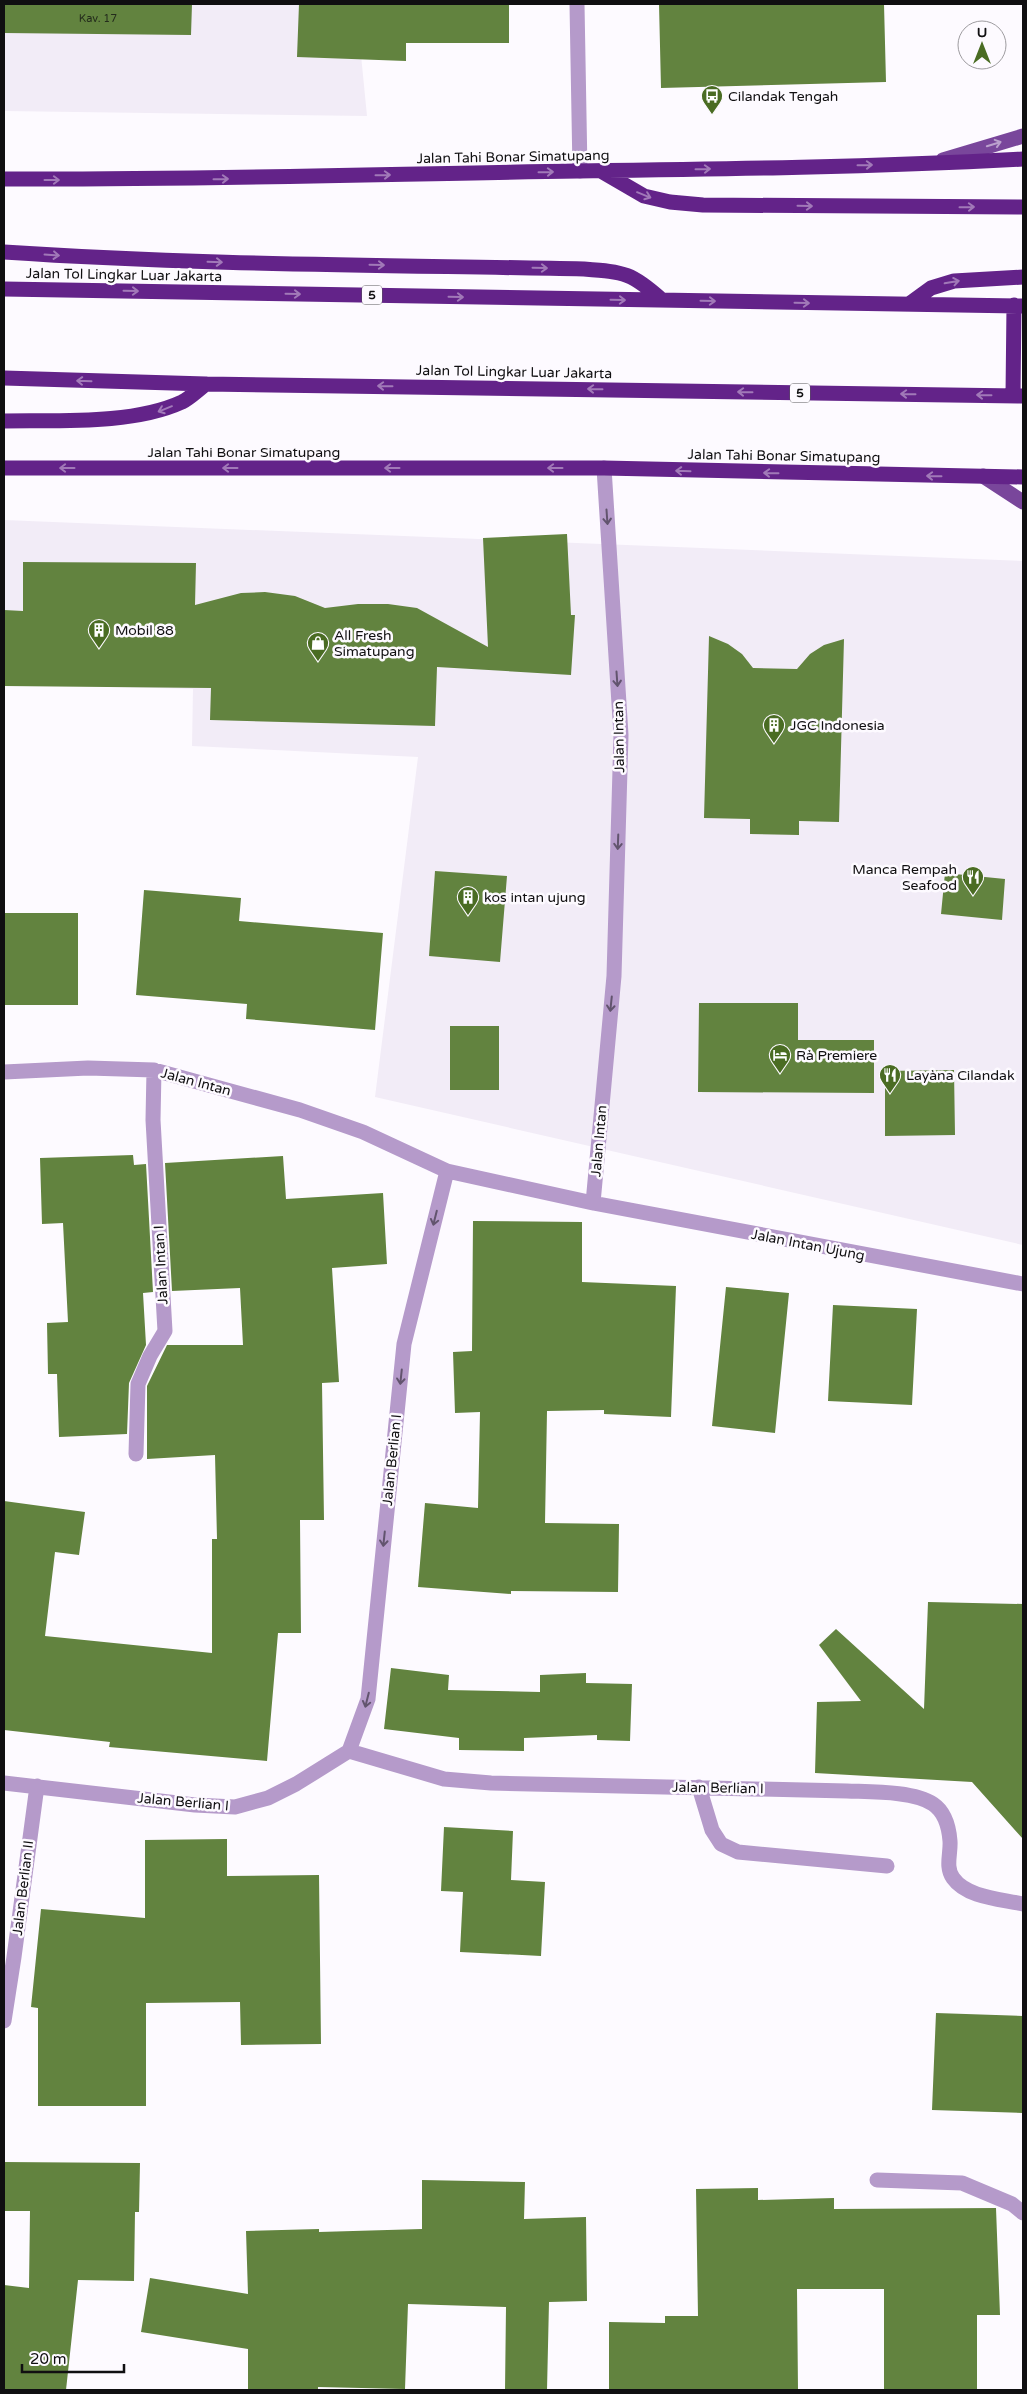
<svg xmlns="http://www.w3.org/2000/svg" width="1027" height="2394" font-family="'Varela Round',sans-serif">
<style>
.built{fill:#f2ecf7}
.building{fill:#62833f}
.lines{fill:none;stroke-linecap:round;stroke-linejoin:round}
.minor{stroke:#b59aca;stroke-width:15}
.major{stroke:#79469b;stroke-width:15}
.highway{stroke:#632389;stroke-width:15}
.oneway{stroke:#bba0cd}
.oneway2{stroke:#a179b8}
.oneway3{stroke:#62546e}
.labels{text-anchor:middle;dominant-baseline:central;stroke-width:5;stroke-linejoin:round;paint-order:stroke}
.number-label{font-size:11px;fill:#242c1c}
.shield{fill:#fdfaff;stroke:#575658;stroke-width:1}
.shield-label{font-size:12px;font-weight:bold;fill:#100f11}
.poi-label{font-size:14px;fill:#100f11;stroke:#fdfaff;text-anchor:start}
.street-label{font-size:14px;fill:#100f11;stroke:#fdfaff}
</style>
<rect width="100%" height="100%" fill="#fdfaff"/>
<path class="built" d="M4,4H356L367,116L4,111Z
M4,520L1023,561V1245L375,1097L418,757L192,746L193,689L4,684Z"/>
<path class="building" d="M4,4H192L191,35L4,33Z
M299,4H509V43H406V61L297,57Z
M659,4H884L886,82L661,88Z
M567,534L571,615H575L571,675L437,667L435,726L210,720L211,688L4,686V610L23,611V562L196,563L195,605L241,593L265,592L295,596L325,608L358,604H388L417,608L488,647L483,538Z
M709,636L728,644L742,654L753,668L797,669L810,654L824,645L844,639L839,822L799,821V835L750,834V819L704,818Z
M435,871L507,876L500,962L429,956Z
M945,873L1005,879L1002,920L941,914Z
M144,890L241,898L239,921L383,933L375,1030L246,1019L247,1004L136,995Z
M4,913H78V1005H4Z
M699,1003H798V1040H874V1093L698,1092Z
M450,1026H499V1090H450Z
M954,1070L955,1135L885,1136V1071Z
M133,1155L134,1165L146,1164L153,1292L143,1293L146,1345L129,1383L127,1434L59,1437L57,1374H48L47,1323L68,1322L63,1223L42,1224L40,1158Z
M283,1156L286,1199L383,1193L387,1264L332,1268L339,1382L322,1383L324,1520H300L301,1633H278L267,1761L109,1747L110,1742L4,1730V1501L85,1512L79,1555L55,1552L45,1636L212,1653V1539H217L215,1455L147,1459V1386L167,1345H243L240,1288L172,1291L165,1163Z
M473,1221L582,1222V1282L676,1286L671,1417L604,1414V1410L547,1411L545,1523L619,1524L618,1592L511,1591V1594L418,1587L425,1503L478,1508L480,1412L455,1413L453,1352L472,1351Z
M726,1287L789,1293L775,1433L712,1426Z
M833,1305L917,1309L912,1405L828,1401Z
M928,1602L1023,1604V1839L972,1782L815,1773L817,1702L861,1701L819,1645L836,1629L924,1709Z
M391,1668L449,1675L448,1690L540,1692V1675L586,1673V1683L632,1684L630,1741L597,1740V1735L524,1738V1751L459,1750V1738L384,1729Z
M444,1827L513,1831L511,1880L545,1882L541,1956L460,1952L463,1892L441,1891Z
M227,1839V1876L319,1875L321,2044L241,2045L240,2002L146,2003V2106H38V2008L31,2007L41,1909L145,1918V1840Z
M936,2013L1023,2016V2113L932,2110Z
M4,2162L140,2163L139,2212H135L134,2281L78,2280L66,2390H4V2285L29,2288L30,2211H4Z
M422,2180L525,2182L524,2219L586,2217L587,2301L549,2302L547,2390H505L506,2307L408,2304L405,2389L318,2387V2390H248V2349L141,2332L150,2278L248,2294L246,2231L319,2229V2232L422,2229Z
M758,2188V2200L834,2198V2209L996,2208L1000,2315H977V2390H884V2289H797L798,2390H609V2322L665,2323V2316H698L696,2189Z"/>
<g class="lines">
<path class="minor" d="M577,4L580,171
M4,1072L88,1068L154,1070L300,1110L363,1132L447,1171L593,1203L1023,1284
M593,1203L614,976L621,735L604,468
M136,1454L138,1384L150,1356L165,1331L153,1120L154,1070
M349,1751L444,1779L491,1783L847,1791C870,1792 914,1791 933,1804C945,1812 949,1828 950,1841C951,1853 945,1867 953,1878C967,1898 1002,1899 1023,1904
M4,1783L195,1805L235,1807L268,1798L296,1784L349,1751L368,1699L404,1344L447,1171
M699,1787L712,1830L721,1844L738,1852L887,1866
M4,2021L14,1957L37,1786
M877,2180L962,2183L1012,2204L1023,2213"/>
<path class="major" d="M943,160L1023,136
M983,476L1023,502"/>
<path class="highway" d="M601,171L644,196L670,202L703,205L1023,207
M4,179C195,180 386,174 578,171C726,169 875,167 1023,159
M4,252C197,265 390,265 584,269C625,272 632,273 662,300
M4,289L1023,306
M909,304L931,288L954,281L1023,277
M4,378L206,384L1023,396
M1013,395L1014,305
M4,421C58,420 132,425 182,402C190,398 198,390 206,384
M4,468H604L1023,477"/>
</g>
<defs><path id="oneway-shaft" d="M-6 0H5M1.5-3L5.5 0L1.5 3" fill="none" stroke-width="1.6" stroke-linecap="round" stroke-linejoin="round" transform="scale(1.25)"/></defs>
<use class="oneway" href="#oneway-shaft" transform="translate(994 144) rotate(-17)"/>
<g class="oneway2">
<use href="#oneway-shaft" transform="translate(865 165) rotate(-1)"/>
<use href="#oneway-shaft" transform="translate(703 169) rotate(-1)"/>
<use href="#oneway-shaft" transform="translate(546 172) rotate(-1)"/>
<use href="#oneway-shaft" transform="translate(383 175) rotate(-1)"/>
<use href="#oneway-shaft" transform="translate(221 179) rotate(-1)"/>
<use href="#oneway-shaft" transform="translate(52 180)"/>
<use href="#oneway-shaft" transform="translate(644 195) rotate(22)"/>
<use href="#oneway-shaft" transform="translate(805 206) rotate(1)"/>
<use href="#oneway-shaft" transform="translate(967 207) rotate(-1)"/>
<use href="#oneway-shaft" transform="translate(52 255) rotate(4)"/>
<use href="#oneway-shaft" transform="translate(215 262) rotate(2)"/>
<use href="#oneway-shaft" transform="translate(377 265) rotate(1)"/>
<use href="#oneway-shaft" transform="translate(540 268) rotate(1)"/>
<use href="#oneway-shaft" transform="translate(952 282) rotate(-10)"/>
<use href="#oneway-shaft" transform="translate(131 291) rotate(1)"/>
<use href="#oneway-shaft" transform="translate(293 294) rotate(1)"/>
<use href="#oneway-shaft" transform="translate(456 297) rotate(1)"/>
<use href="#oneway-shaft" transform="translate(618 300) rotate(1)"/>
<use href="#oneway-shaft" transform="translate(708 301) rotate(1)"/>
<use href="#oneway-shaft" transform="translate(802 303) rotate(1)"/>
<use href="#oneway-shaft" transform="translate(84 381) rotate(-178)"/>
<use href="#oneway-shaft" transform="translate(385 386) rotate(-179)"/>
<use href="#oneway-shaft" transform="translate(595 389) rotate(-179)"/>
<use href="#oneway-shaft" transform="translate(745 392) rotate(-179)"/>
<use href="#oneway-shaft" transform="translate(908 394) rotate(-179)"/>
<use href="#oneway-shaft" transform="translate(984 395) rotate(-179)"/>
<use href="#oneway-shaft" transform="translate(165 409) rotate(158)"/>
<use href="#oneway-shaft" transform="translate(67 468) rotate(180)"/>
<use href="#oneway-shaft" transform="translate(230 468) rotate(-180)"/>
<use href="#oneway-shaft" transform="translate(392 468) rotate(-180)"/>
<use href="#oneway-shaft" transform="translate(555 468) rotate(180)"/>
<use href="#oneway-shaft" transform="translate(683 471) rotate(-178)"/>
<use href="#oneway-shaft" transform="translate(771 473) rotate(-179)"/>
<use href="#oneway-shaft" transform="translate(934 476) rotate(-179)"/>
</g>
<g class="oneway3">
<use href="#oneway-shaft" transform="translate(607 517) rotate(86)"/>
<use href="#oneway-shaft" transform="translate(617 679) rotate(86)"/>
<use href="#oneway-shaft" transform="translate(618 842) rotate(92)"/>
<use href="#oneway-shaft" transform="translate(611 1004) rotate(96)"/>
<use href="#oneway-shaft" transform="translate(435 1218) rotate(104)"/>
<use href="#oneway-shaft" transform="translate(401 1377) rotate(96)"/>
<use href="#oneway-shaft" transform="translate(384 1539) rotate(96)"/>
<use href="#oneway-shaft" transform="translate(367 1700) rotate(104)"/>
</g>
<defs>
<g id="bus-pin" transform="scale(1.125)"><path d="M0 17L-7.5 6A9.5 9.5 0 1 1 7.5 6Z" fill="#4a6c23" stroke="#fdfaff"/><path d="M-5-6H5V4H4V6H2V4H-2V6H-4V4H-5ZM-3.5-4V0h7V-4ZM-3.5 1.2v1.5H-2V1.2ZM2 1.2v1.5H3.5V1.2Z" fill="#fff"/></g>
<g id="building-pin" transform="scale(1.125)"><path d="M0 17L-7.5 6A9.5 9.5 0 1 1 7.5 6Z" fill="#4a6c23" stroke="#fdfaff"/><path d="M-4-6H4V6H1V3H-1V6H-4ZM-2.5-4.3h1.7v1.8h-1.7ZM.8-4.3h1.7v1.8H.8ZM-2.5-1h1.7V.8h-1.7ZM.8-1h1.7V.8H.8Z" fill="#fff"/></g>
<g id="shop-pin" transform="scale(1.125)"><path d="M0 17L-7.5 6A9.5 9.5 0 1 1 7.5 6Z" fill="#4a6c23" stroke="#fdfaff"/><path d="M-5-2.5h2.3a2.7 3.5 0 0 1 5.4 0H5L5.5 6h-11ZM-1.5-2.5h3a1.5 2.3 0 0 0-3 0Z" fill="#fff"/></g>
<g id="restaurant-pin" transform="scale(1.125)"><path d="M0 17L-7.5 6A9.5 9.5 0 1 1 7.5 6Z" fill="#4a6c23" stroke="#fdfaff"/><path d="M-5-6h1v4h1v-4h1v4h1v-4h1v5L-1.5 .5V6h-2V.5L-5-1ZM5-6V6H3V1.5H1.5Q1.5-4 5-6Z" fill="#fff"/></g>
<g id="hotel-pin" transform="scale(1.125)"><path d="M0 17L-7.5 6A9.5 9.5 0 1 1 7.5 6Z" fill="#4a6c23" stroke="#fdfaff"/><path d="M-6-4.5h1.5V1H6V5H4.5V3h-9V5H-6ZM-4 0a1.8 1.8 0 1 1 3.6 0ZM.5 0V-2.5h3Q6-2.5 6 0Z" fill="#fff"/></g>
</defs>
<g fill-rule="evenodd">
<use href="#bus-pin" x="712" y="96"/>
<use href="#building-pin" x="99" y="630"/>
<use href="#shop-pin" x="318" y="643"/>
<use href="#building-pin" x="774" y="725"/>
<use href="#restaurant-pin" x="973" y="877"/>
<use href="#building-pin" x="468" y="897"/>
<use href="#hotel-pin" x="780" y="1055"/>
<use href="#restaurant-pin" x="890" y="1075"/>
</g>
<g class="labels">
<g class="number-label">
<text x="98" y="18">Kav. 17</text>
</g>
<g class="shield">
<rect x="362" y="285.5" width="20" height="19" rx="4"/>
<rect x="790" y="383.5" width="20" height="19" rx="4"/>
</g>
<g class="shield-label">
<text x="372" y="295">5</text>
<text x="800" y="393">5</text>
</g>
<g class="poi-label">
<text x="728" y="96">Cilandak Tengah</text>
<text x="115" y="630">Mobil 88</text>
<text x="334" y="635">All Fresh<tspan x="334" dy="16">Simatupang</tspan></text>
<text x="790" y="725">JGC Indonesia</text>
<text x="957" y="869" text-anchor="end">Manca Rempah<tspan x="957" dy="16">Seafood</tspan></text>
<text x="484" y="897">kos intan ujung</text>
<text x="796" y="1055">Rà Premiere</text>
<text x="906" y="1075">Layàna Cilandak</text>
</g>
<g class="street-label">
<text transform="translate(513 157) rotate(-1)">Jalan Tahi Bonar Simatupang</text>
<text transform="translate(124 275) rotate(1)">Jalan Tol Lingkar Luar Jakarta</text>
<text transform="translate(514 372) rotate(1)">Jalan Tol Lingkar Luar Jakarta</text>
<text x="244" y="452">Jalan Tahi Bonar Simatupang</text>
<text transform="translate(784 456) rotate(1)">Jalan Tahi Bonar Simatupang</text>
<text transform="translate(619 737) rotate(-91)">Jalan Intan</text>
<text transform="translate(196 1082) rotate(15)">Jalan Intan</text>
<text transform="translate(599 1141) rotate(-85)">Jalan Intan</text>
<text transform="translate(808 1245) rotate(11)">Jalan Intan Ujung</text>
<text transform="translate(161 1265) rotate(-93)">Jalan Intan I</text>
<text transform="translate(392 1460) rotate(-84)">Jalan Berlian I</text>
<text transform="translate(718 1788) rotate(1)">Jalan Berlian I</text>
<text transform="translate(183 1802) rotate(5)">Jalan Berlian I</text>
<text transform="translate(23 1888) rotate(-83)">Jalan Berlian II</text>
</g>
</g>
<rect width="1027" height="2394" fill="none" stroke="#100f11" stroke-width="10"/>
<g transform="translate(982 45)"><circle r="24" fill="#fdfaff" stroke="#9e9ca0"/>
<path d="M0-4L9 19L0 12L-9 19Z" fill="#4a6c23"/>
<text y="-8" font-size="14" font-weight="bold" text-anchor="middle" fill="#100f11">U</text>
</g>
<path d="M22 2364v8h102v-8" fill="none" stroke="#100f11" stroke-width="2.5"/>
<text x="30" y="2364" font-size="15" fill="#100f11" stroke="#fdfaff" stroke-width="4" paint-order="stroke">20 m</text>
</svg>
